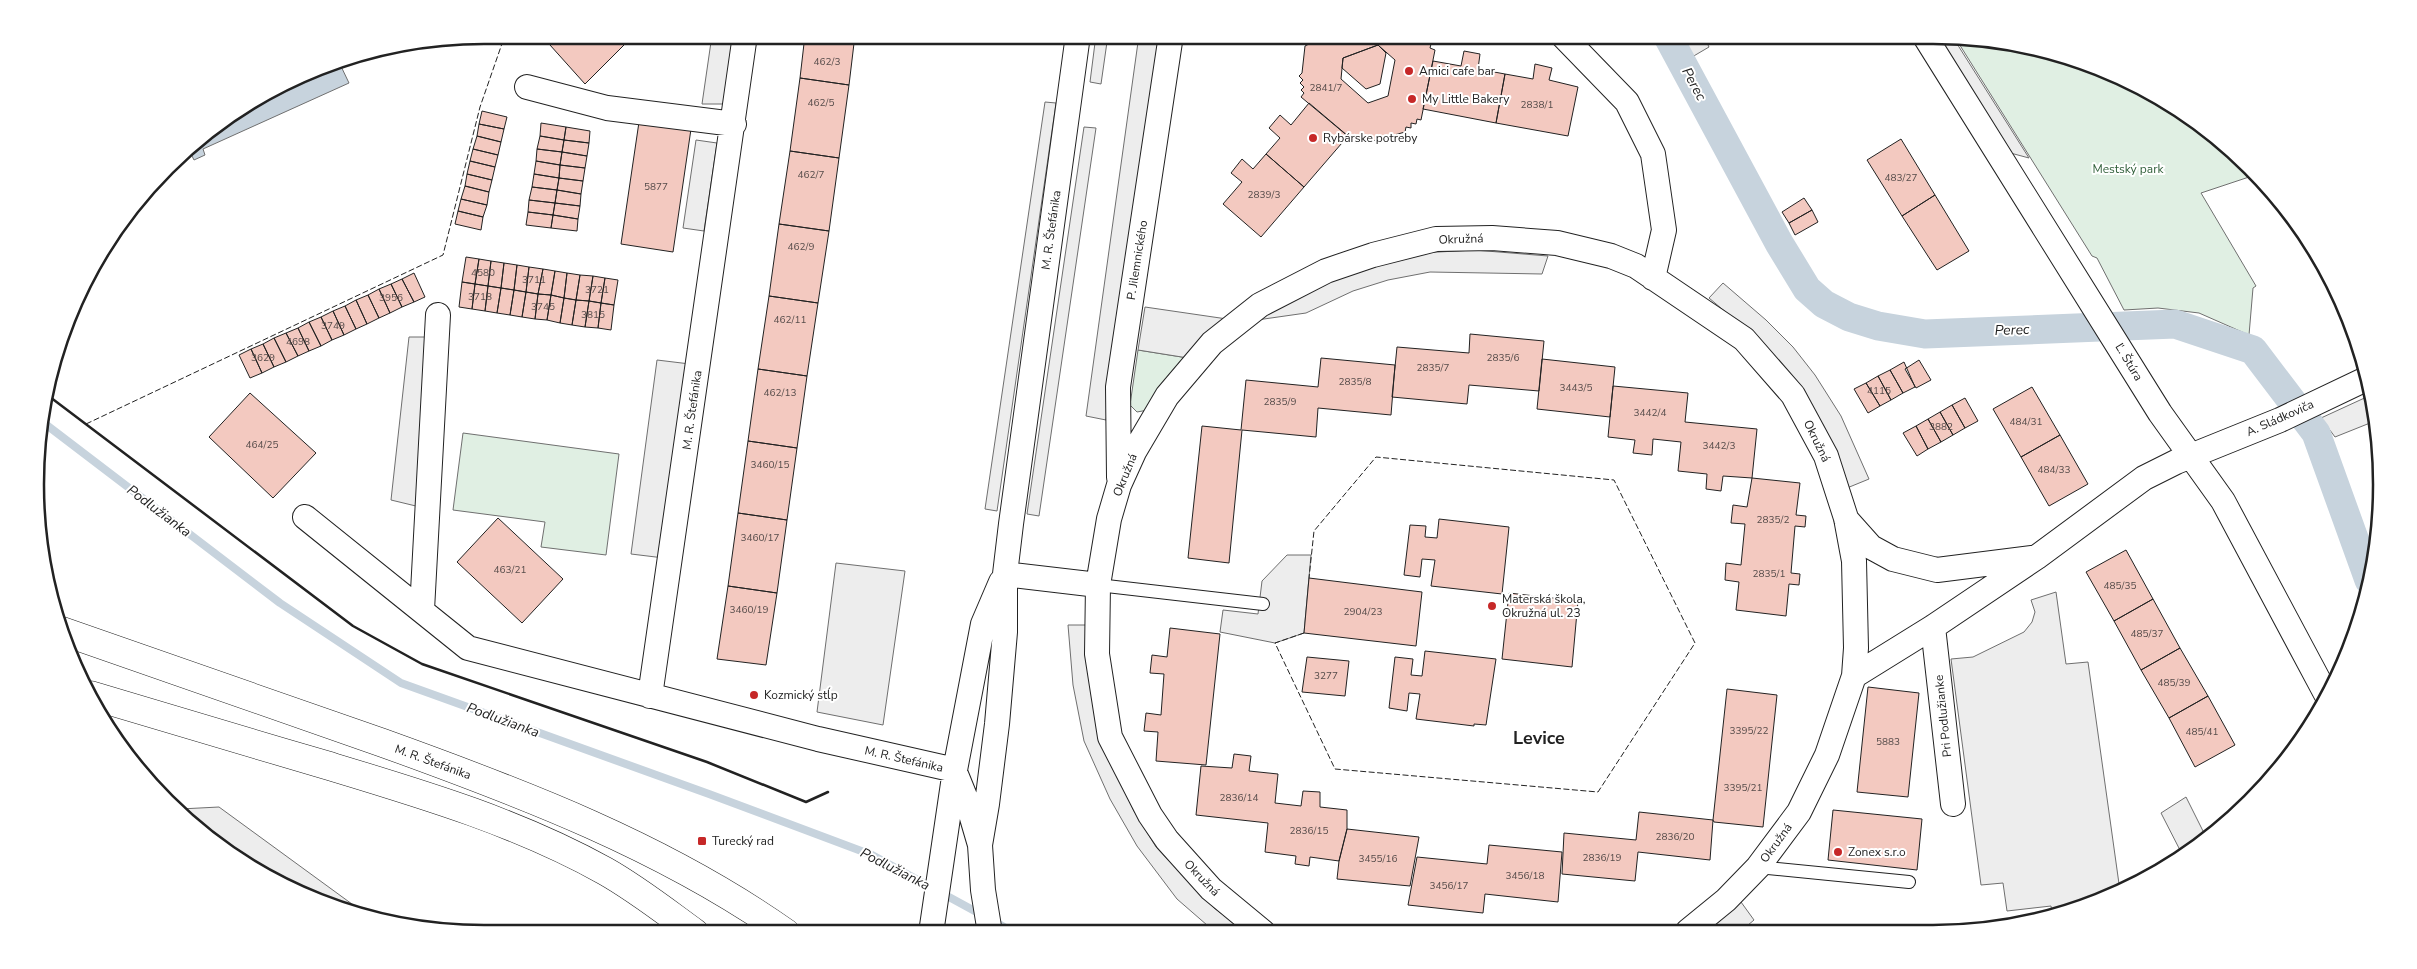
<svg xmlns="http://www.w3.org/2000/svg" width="2417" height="969" font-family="'Nunito Sans',sans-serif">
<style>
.green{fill:#e0efe3;stroke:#6f6f6f}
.parking{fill:#ededed;stroke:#6f6f6f}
.water{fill:#c7d3dd;stroke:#6f6f6f}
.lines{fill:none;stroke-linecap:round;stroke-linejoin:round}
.stream{stroke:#c7d3dd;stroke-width:8}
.canal{stroke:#c7d3dd;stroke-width:29}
.building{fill:#f3c9c0;stroke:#222;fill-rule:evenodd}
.service-casing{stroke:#222;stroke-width:14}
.minor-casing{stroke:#222;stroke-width:26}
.primary-casing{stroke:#222;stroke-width:29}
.service{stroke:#fff;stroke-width:12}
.minor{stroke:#fff;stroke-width:24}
.primary{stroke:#fff;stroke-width:28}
.fence{stroke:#222;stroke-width:1;stroke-dasharray:6 2.5;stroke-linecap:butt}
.wall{stroke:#222;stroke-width:2.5}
.poi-dot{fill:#c62828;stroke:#fff;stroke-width:2}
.labels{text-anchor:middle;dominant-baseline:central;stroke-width:4;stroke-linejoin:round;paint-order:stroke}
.number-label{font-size:10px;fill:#564c4a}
.poi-label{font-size:12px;fill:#222;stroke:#fff;text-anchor:start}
.park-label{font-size:12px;fill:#2f5e38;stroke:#fff}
.street-label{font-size:12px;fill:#222;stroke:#fff}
.water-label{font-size:14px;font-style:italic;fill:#222;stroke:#fff}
.district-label{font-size:18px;font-weight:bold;fill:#222;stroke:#fff}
.rim{fill:none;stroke:#222;stroke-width:2.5}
</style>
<rect width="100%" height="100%" fill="#fff"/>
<path class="green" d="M1956,39L2077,59L2157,95L2229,146L2255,175L2201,193L2256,286L2253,288L2249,335L2199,313L2158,308L2124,310L2097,258L2092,256Z
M1138,350L1188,358L1148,410L1137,412L1130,405Z
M463,433L619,454L606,555L541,547L545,522L453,510Z"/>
<path class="parking" d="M712,35H733L725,104H702Z
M1096,35H1108L1101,84L1090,82Z
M1139,35H1160L1106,420L1086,416Z
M1680,35H1703L1709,47L1692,57Z
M1933,35L1954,39L2029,158L2003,151Z
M1045,102L1056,103L997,511L985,509Z
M1084,127L1096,128L1039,516L1027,514Z
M696,140L717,143L704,231L683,228Z
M1474,250L1548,256L1542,274L1430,272L1388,280L1353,291L1306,313L1257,320L1293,297L1375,262L1421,253Z
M1723,283L1766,320L1793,347L1815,375L1841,416L1869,479L1847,488L1766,346L1709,298Z
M1145,307L1227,319L1188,358L1138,350Z
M409,337H431L420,507L391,500Z
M657,360L690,364L664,558L631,554Z
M2371,395L2375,421L2335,437L2321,418Z
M1287,555H1311L1304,633L1275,643L1220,632L1223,610L1258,614L1262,581Z
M836,563L905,571L883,725L817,712Z
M2056,592L2066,664L2088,662L2120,891L2052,912L2051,906L2007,911L2003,883L1981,885L1951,659L1973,657L2024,632L2032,622L2035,612L2031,600Z
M1068,625H1086L1106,751L1134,811L1156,847L1214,908L1247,932H1215L1177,899L1137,846L1110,799L1084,741L1073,685Z
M2186,797L2206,837L2182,854L2161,813Z
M219,807L367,915L340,910L211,841L180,809Z
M1741,902L1754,920L1741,931H1708Z"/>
<path class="water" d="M338,60L349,83L203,149L205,155L194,160L191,154L177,160L188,146L260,95Z"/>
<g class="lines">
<path class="stream" d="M40,420L280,603L401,683L709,794L872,855L982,915
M992,920L1014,933
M1909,930H1930"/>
<path class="canal" d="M1667,35L1779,243L1807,289L1824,304L1849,317L1878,326L1925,334L2175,324L2253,350L2316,433L2369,580"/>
</g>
<path class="building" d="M541,35H623L628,41L585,84Z
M805,35H855L849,85L800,78Z
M1312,35H1423L1428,39L1427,42L1431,44L1430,48L1435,50L1421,120L1417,119L1416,124L1411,123V128L1406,127L1405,132L1380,139L1376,142L1373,139L1369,143L1366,139L1363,143L1360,140L1356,143L1301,97L1304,93L1301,90L1304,87L1300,83L1303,80L1299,76L1302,73L1305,46L1309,44L1308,40L1312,38ZM1378,45L1395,60L1388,96L1368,103L1341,79L1343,58Z
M1378,45L1386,53L1380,84L1366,89L1342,68L1343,58Z
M1464,51L1480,54L1478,69L1505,74L1496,123L1423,109L1433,61L1461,66Z
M1535,64L1552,68L1549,80L1578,87L1568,136L1496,123L1505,74L1533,79Z
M800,78L849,85L839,158L790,151Z
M1309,103L1348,136L1304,187L1266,154L1280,138L1269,128L1280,115L1291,125Z
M482,111L507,117L504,129L479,124Z
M639,122L691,129L673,252L621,244Z
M541,123L566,127L564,140L540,136Z
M479,124L504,129L501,142L477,136Z
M566,127L590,131L589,143L564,140Z
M477,136L501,142L498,155L473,149Z
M540,136L564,140L562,152L537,149Z
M1901,139L1935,195L1902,216L1867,160Z
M564,140L589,143L587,156L562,152Z
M473,149L498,155L495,167L470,161Z
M537,149L562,152L560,165L536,161Z
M790,151L839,158L829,231L779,224Z
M562,152L587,156L585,168L560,165Z
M1266,154L1304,187L1261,237L1223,204L1242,182L1231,173L1242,159L1253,169Z
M470,161L495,167L492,180L467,174Z
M536,161L560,165L559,178L534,174Z
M560,165L585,168L583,181L559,178Z
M467,174L492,180L489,192L465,186Z
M534,174L559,178L557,190L532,187Z
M559,178L583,181L581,194L557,190Z
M465,186L489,192L487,205L461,199Z
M532,187L557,190L555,203L529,200Z
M557,190L581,194L580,206L555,203Z
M1935,195L1969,251L1937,270L1902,216Z
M1804,198L1812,210L1789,223L1782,212Z
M461,199L487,205L483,217L458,211Z
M529,200L555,203L553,215L528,212Z
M555,203L580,206L578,219L553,215Z
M1812,210L1818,222L1795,235L1789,223Z
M458,211L483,217L481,230L455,224Z
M528,212L553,215L551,228L526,225Z
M553,215L578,219L577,231L551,228Z
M779,224L829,231L818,303L769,296Z
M466,257L479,259L475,284L462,282Z
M479,259L491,261L488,286L475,284Z
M491,261L504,263L501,288L488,286Z
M504,263L517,265L514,290L501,288Z
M517,265L529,267L526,292L514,290Z
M529,267L543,269L538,294L526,292Z
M543,269L555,271L551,295L538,294Z
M555,271L567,273L564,298L551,295Z
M414,273L425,297L414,302L402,279Z
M567,273L580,275L576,300L564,298Z
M580,275L593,276L589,301L576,300Z
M593,276L605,278L601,303L589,301Z
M605,278L618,280L614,305L601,303Z
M402,279L414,302L402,307L391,284Z
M462,282L475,284L472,309L459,307Z
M391,284L402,307L390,313L379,289Z
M475,284L488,286L485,311L472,309Z
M488,286L501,288L497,313L485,311Z
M501,288L514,290L510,315L497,313Z
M379,289L390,313L379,318L368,295Z
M514,290L526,292L522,317L510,315Z
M526,292L538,294L535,319L522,317Z
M538,294L551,295L547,320L535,319Z
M368,295L379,318L367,324L356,300Z
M551,295L564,298L560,323L547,320Z
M769,296L818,303L807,376L758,369Z
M564,298L576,300L572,325L560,323Z
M356,300L367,324L356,329L345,306Z
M576,300L589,301L585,327L572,325Z
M589,301L601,303L598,328L585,327Z
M601,303L614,305L611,330L598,328Z
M345,306L356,329L344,335L333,311Z
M333,311L344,335L332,340L321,317Z
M321,317L332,340L321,346L309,322Z
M309,322L321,346L309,351L298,328Z
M298,328L309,351L298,356L286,333Z
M286,333L298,356L286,362L274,338Z
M1470,334L1544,341L1539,391L1469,385L1467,404L1392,397L1397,347L1469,353Z
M274,338L286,362L274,367L263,344Z
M263,344L274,367L262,373L251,349Z
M251,349L262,373L250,378L239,355Z
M1321,358L1395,365L1391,415L1318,408L1316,437L1242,430L1229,563L1188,558L1202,426L1241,430L1246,380L1318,387Z
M1542,359L1615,367L1610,417L1537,409Z
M1919,360L1931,380L1916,388L1905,369Z
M1904,362L1915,387L1903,393L1890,370Z
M758,369L807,376L797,448L748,441Z
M1890,370L1903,393L1891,400L1878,376Z
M1878,376L1891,400L1880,406L1866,383Z
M1866,383L1880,406L1868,413L1854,389Z
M1613,386L1688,393L1685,422L1757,429L1752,478L1723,476L1721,491L1706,489L1707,474L1678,471L1681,442L1653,439L1652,455L1633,453L1635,440L1608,437Z
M2032,387L2060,435L2021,457L1993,409Z
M250,393L316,453L273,498L209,437Z
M1965,398L1978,421L1965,428L1952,405Z
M1952,405L1965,428L1953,435L1940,412Z
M1940,412L1953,435L1941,442L1928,419Z
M1928,419L1941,442L1928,449L1916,426Z
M1916,426L1928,449L1917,456L1903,433Z
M2060,435L2088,484L2049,506L2021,457Z
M748,441L797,448L787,520L738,513Z
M1752,478L1800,483L1796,515L1806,516L1805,527L1795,526L1791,573L1800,574L1799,585L1789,584L1786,616L1736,610L1739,582L1725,580L1726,563L1741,565L1745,524L1731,523L1733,505L1747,507Z
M738,513L787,520L777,593L728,586Z
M498,518L563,579L522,623L457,562Z
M1439,519L1509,527L1502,594L1431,586L1435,560L1422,559L1420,577L1404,575L1410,525L1426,526L1425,537L1437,538Z
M2126,550L2153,599L2114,621L2086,572Z
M1309,578L1422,592L1416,646L1304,633Z
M728,586L777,593L766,665L717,659Z
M1509,593L1578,601L1572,667L1502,659Z
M2153,599L2180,648L2141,670L2114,621Z
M1170,628L1220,634L1206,765L1156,761L1158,732L1144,731L1146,713L1161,715L1164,674L1150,673L1152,655L1167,657Z
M2180,648L2208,696L2169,718L2141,670Z
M1425,651L1496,659L1486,725L1474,724V726L1416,719L1420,694L1409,693L1407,711L1389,708L1395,657L1413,659L1411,675L1422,676Z
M1307,657L1349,661L1345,696L1302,692Z
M1868,687L1919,693L1908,797L1857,792Z
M1727,689L1777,695L1763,827L1714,822L1713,820Z
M2208,696L2235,745L2195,767L2169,718Z
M1234,754L1251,756L1249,771L1278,774L1275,803L1301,806L1303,791L1320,792V807L1347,810V829L1339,861L1310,857L1309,866L1295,864L1296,856L1265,852L1268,823L1196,815L1201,766L1232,768Z
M1833,810L1922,819L1917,870L1828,860Z
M1639,812L1713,820L1710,860L1638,852L1635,881L1562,874L1564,833L1636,840Z
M1347,829L1419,837L1410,886L1337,879L1339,861Z
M1489,845L1562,852L1558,902L1485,894L1483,913L1408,905L1417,857L1487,864Z"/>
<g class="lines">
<g class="service-casing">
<path id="service" d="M1098,585L1263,604
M1758,867L1909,882"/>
</g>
<g class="minor-casing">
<path id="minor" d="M1562,35L1627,102L1653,154L1664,230L1653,278
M1924,35L2160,413L2223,501L2326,694
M527,87L607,108L734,124
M1119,477L1118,387L1171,35
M305,517L468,648L818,739L955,770
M1846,519L1871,547L1893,559L1937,570L2032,558
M1005,574L1098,585
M422,610L438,315
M1933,627L1953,804
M1854,676L1933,627L2037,557L2144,478L2176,462L2280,420L2368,378
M650,696L745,35
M955,772L968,804L980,845L983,890L990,933
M980,845L987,804L997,724L1005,632V574L1011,524L1078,35
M1263,932L1211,889L1167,840L1150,815L1110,737L1097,654L1098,585L1109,519L1119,485L1134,452L1167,396L1212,343L1260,305L1326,271L1373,255L1436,239L1492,238L1557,243L1611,256L1636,266L1744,339L1793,395L1826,456L1846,518L1854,561L1856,648L1854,676L1827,755L1799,812L1758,867L1726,900L1688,931
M931,933L955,770L983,624L1001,582"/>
</g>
<g class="primary-casing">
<path id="primary" d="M62,631C169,668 276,705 383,743C522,793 664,847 786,933
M90,695C168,718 247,742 326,765C422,794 517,822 605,871C637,889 666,912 695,933"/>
</g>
<use href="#service" class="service"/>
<use href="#minor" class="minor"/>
<use href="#primary" class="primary"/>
<path class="fence" d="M86,424L443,255L480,107L505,35
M1304,633L1275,643L1335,769L1598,792L1695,643L1614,480L1376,457L1314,531L1309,578"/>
<path class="wall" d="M46,394L353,626L422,664L707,762L806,802L828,792"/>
</g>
<g class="poi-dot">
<circle cx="1409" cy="71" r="5"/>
<circle cx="1412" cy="99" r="5"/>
<circle cx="1313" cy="138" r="5"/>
<circle cx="1492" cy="606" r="5"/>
<circle cx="754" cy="695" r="5"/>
<rect x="697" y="836" width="10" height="10" rx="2.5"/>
<circle cx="1838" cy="852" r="5"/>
</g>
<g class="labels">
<g class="number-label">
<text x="827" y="62">462/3</text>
<text x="1326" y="88">2841/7</text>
<text x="821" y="103">462/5</text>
<text x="1537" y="105">2838/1</text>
<text x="811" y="175">462/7</text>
<text x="1901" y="178">483/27</text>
<text x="656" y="187">5877</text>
<text x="1264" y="195">2839/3</text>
<text x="801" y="247">462/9</text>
<text x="483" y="273">4580</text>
<text x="534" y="280">3711</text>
<text x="597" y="290">3721</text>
<text x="480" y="297">3718</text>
<text x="391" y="298">3956</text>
<text x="543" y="307">3745</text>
<text x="593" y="315">3815</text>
<text x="790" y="320">462/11</text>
<text x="333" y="326">3749</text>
<text x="298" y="342">4698</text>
<text x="263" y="358">3629</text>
<text x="1503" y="358">2835/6</text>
<text x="1433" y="368">2835/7</text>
<text x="1355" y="382">2835/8</text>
<text x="1576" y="388">3443/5</text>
<text x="1879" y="391">4115</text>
<text x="780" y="393">462/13</text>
<text x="1280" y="402">2835/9</text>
<text x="1650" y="413">3442/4</text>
<text x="2026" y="422">484/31</text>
<text x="1941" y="427">3882</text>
<text x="262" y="445">464/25</text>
<text x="1719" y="446">3442/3</text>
<text x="770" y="465">3460/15</text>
<text x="2054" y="470">484/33</text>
<text x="1773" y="520">2835/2</text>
<text x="760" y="538">3460/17</text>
<text x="510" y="570">463/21</text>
<text x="1769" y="574">2835/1</text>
<text x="2120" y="586">485/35</text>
<text x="749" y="610">3460/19</text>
<text x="1363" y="612">2904/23</text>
<text x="2147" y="634">485/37</text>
<text x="1326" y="676">3277</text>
<text x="2174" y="683">485/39</text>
<text x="1749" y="731">3395/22</text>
<text x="2202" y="732">485/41</text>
<text x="1888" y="742">5883</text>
<text x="1743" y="788">3395/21</text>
<text x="1239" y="798">2836/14</text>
<text x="1309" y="831">2836/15</text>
<text x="1675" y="837">2836/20</text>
<text x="1602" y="858">2836/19</text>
<text x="1378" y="859">3455/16</text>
<text x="1525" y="876">3456/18</text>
<text x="1449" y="886">3456/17</text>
</g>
<g class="poi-label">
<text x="1419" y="71">Amici cafe bar</text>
<text x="1422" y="99">My Little Bakery</text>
<text x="1323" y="138">Rybárske potreby</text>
<text x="1502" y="599">Materská škola,<tspan x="1502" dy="14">Okružná ul. 23</tspan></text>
<text x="764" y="695">Kozmický stĺp</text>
<text x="712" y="841">Turecký rad</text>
<text x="1848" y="852">Zonex s.r.o</text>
</g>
<g class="park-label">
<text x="2128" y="169">Mestský park</text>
</g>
<g class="street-label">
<text transform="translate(1051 230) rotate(-82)">M. R. Štefánika</text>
<text transform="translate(1461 239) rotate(-2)">Okružná</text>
<text transform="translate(1137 260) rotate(-81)">P. Jilemnického</text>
<text transform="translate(2129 362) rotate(59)">Ľ. Štúra</text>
<text transform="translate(692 410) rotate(-82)">M. R. Štefánika</text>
<text transform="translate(2280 418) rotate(-24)">A. Sládkoviča</text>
<text transform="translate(1817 441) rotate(64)">Okružná</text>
<text transform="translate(1125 475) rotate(-68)">Okružná</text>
<text transform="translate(1943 716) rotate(-96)">Pri Podlužianke</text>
<text transform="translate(904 759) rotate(13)">M. R. Štefánika</text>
<text transform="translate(433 762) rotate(20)">M. R. Štefánika</text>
<text transform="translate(1776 843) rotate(-54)">Okružná</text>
<text transform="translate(1202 878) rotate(46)">Okružná</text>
</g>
<g class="water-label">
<text transform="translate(1694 84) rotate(62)">Perec</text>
<text transform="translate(2012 330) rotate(-2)">Perec</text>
<text transform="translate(159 511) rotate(37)">Podlužianka</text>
<text transform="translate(503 720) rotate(20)">Podlužianka</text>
<text transform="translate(895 869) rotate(27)">Podlužianka</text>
</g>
<g class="district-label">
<text x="1539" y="738">Levice</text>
</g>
</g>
<path d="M0 0H2417V969H0ZM484 44H1933A440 440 0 0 1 2373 484V485A440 440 0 0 1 1933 925H484A440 440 0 0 1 44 485V484A440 440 0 0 1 484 44Z" fill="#fff" fill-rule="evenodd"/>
<path class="rim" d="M484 44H1933A440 440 0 0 1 2373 484V485A440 440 0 0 1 1933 925H484A440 440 0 0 1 44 485V484A440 440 0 0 1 484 44Z"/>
</svg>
